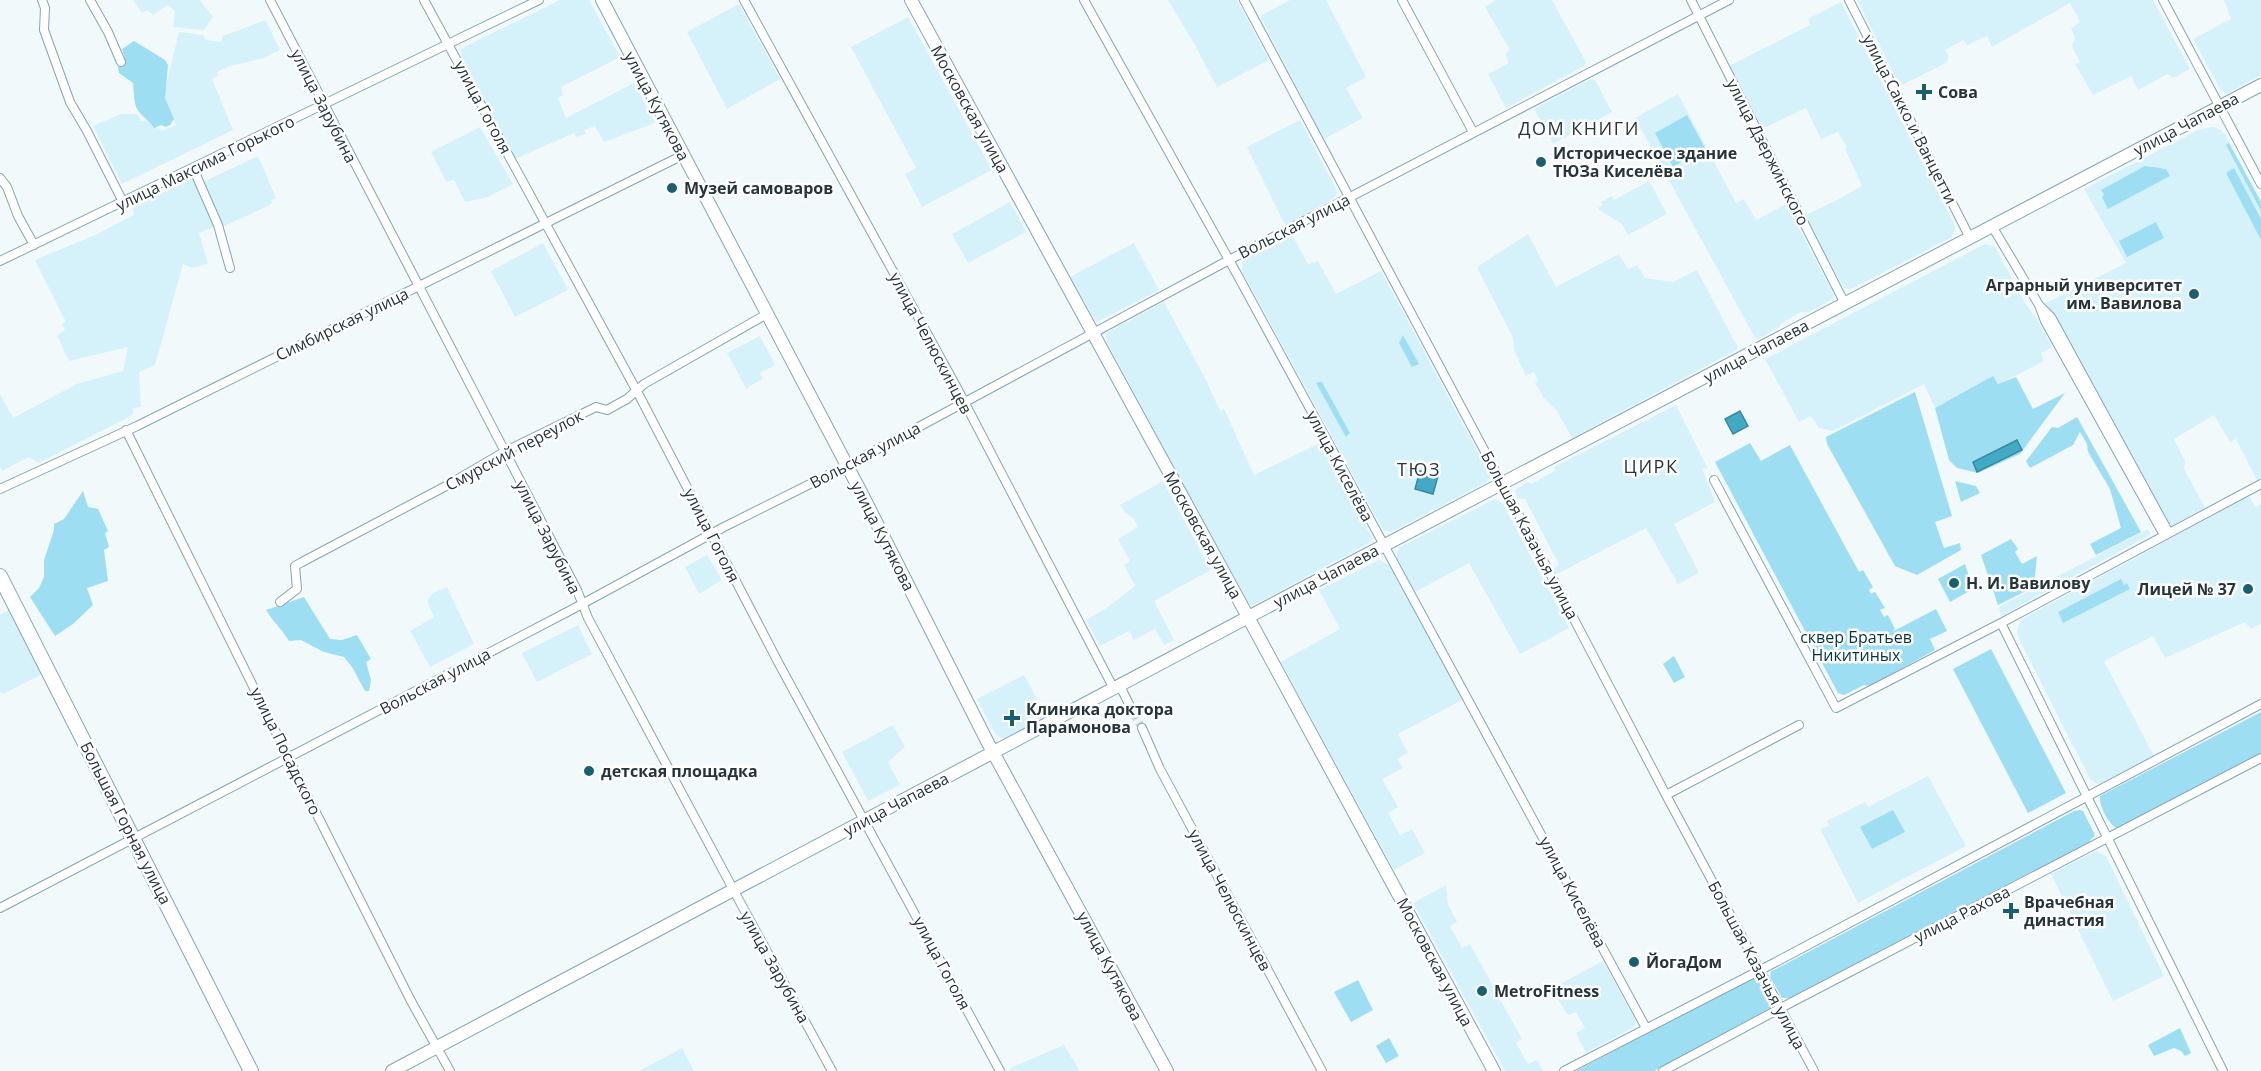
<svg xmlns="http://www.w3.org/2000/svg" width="2261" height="1071" font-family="'Open Sans',sans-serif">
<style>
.built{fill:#d5f2fb}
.green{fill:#9ddef2}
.water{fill:#43aac6;stroke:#3a879c;stroke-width:1.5}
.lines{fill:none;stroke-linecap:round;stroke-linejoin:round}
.street-tunnel{stroke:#c8d2d4;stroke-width:8;stroke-dasharray:8 4;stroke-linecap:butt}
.street-casing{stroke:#81a6b2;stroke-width:10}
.secondary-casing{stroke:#81a6b2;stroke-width:14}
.primary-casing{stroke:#81a6b2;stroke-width:16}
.street{stroke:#fff;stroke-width:8}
.secondary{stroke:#fff;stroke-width:12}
.primary{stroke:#fff;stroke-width:14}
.poi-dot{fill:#195f71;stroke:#fff;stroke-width:2}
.labels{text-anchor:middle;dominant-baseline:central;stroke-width:5;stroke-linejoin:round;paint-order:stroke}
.poi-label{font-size:16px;font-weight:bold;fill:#26353a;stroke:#fff;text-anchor:start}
.street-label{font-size:16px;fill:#26353a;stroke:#fff}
.park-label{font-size:16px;fill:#033540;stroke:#fff}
.neighbourhood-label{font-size:18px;letter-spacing:1.5px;fill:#26353a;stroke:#fff}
</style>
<rect width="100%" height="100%" fill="#f1f9fb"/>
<path class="built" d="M133,0H200L213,17L204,30L173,27L175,11L168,5L153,15L147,10L142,13Z
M560,0H589L620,57L561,87L563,95L558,98L566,118L634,83L655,123L604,142L595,126L584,130L586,134L576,137L574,133L515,159L461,55V50L466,46Z
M1168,0H1237L1269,60L1217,87L1195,45Z
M1290,0H1326L1366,77L1346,88L1363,118L1324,139L1260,16Z
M1496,0H1552L1586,62L1584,66L1506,108L1488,74L1509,63L1505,54L1510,50L1485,7Z
M1857,0H2153L2190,69L2173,78L2167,74L2138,90L2131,76L2093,95L2075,64L2080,62L2072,46L2075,37L2071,28L2080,22L2070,3L1992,47L1987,36L1967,45L1964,40L1945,50L1949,57L1946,63L1900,86Z
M2224,0H2261V75L2227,94L2220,89L2193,39L2231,19Z
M1841,2L1955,226L1952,237L1851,289L1844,288L1804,216L1837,200L1862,186L1845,149L1847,147L1838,132L1821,139L1806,108L1762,129L1729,66L1810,25L1808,19Z
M739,4L780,79L727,109L687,32Z
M908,17L992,170L922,207L905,174L916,168L851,47Z
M263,21H266L280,50L264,58L230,66L217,72L218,76L212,79L233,130L122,184L93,126L121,114H137L141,121L157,120V129L160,128L162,131L176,125L165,98V90L179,32L203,35L206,40L221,42L223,36Z
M1591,79L1595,80L1612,112L1553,144L1534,109Z
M1678,94L1736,203L1744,199L1756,220L1786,204L1833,293V298L1829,301L1809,312H1801L1782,323L1778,328L1758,339L1755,338L1635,118Z
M1300,120L1336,189L1337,194L1333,199L1285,225L1247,147Z
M480,127L513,184L488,197L465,202L454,180L446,182L431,152Z
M2214,127L2221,130L2226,136L2261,202V478L2257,480L2236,439L2230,442L2214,415L2174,439L2185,461L2184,469L2205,508L2171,526L2167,523L2049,308L2042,305L2126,263L2084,189L2198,130Z
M258,156L276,198L271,200L272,203L268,206L222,227L203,182Z
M193,178L214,227L199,233L208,264L192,268L183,264L155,365L139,372L141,407L133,408V414L129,417L38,463L29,457L2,471L0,467V394L13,418L77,384L123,371L128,347L69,361L57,335L65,330L62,324L66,322L35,260L95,235L134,215L133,208Z
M1649,181L1667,214L1628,235L1622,224L1599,210L1598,208L1603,205L1601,202L1612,196L1614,200Z
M1010,202L1026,232L968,263L952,234Z
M1528,234L1556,287L1619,254L1628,269L1637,265L1645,278L1673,282L1697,270L1738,348L1736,350L1572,438L1557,411L1544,398L1535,383L1538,381L1534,372L1526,376L1514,350L1513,338L1477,267Z
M1292,235L1308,264L1318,261L1336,294L1381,271L1490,475L1487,482L1391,532L1383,530L1242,271V261Z
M543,243L568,290L515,317L491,271Z
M1134,243L1159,290L1097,322L1094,319L1070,277Z
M1985,244L1995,247L2025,303L2038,321L2052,347L2041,353L2044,361L1997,385L1993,377L1935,408L1924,384L1833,431L1819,428L1811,416L1799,422L1765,359Z
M1164,302L1206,380L1220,411L1224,409L1254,475L1322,442L1372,538L1371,542L1254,605H1250L1246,602L1107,342L1106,335L1108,332Z
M760,336L775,365L760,373L763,379L748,387L747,390L727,353Z
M1676,405L1708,469L1702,468L1715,502L1674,524L1699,573L1678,584L1646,528L1557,574L1554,568L1559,565L1525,499L1517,498L1515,490L1528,482L1531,484L1555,471L1554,467Z
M1163,481L1211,570L1154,601L1174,640L1164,645L1155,629L1134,640L1129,631L1100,646L1086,620L1108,607L1135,586L1124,565L1130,561L1118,539L1138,527L1133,518L1125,513L1120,505Z
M2249,496L2255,507L2261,504V624L2251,629L2245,622L2165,658L2153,636L2104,661L2154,756L2100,784L2095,783L2090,779L2019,639L2017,630L2020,623L2024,618Z
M1495,499L1503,504L1569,628L1520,654L1469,563L1415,592L1397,559L1396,552L1400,547Z
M2148,529L2151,534L2001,616L1999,607Z
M707,555L722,580L699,594L685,567Z
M1379,560L1389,565L1464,699L1398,734L1408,753L1397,759L1403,768L1382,779L1398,807L1388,813L1400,835L1412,829L1425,853L1394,870L1281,662L1340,629L1319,590Z
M447,587L474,644L430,667L410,631L434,617L427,601L433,593Z
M9,610L42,674L3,694L0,692V615Z
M578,625L592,654L537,682L522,653Z
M1024,675L1046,716L1005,739L1000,737L996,735L977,699Z
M893,725L905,747L888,762L900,785L868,801L842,752Z
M1928,776L1966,846L1858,903L1820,829L1829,826L1827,821L1865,802L1868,807Z
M2096,851L2106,856L2164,976L2113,1001L2051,874Z
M1446,885L1448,904L1457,922L1450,926L1462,948L1470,944L1522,1039L1516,1043L1528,1064L1537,1060L1543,1071H1505L1413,903Z
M1603,961L1635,1019V1025L1630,1029L1586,1053L1576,1033L1585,1028L1576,1012L1568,1015L1551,989Z
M1064,1045L1080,1071H1011L1010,1068Z
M682,1048L694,1071H639Z"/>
<path class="green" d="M134,41L165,60L168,65L165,98L174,119L170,125L166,127L161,125L154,128C150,121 145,119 140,113C133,106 134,92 133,83L119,73L118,67L125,58L122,49Z
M1687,115L1705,148L1673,167L1655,133Z
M2229,143L2261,202V211L2226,145Z
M2145,166L2166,169L2170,176L2108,209L2102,197L2104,195L2101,190Z
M2234,168L2261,219V240L2226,173Z
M2156,222L2164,238L2127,257L2119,241Z
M1403,335L1419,364L1412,367L1399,343Z
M1993,376L1998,384L2016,377L2033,409L2065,393L2020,454L1978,473L1957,468L1949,460L1935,408Z
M1319,382H1322L1350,433L1346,437L1316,383Z
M1915,392L1952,516L1935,522L1944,548L1960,543L1961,550L1917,575L1895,566L1827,444L1826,437Z
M2077,417L2141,532L2096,555L2090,544L2121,528L2110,489L2088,452L2087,444L2080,432L2073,445L2030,468L2026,461L2052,427L2058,428Z
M1750,443L1761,461L1790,445L1859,572L1863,570L1873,587L1869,590L1871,594L1875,592L1885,608L1880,610L1884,617L1888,615L1895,629L1892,632L1936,609L1947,631L1930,639L1935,650L1870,686L1864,685L1844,695L1838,693L1715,462Z
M1955,481L1976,486L1980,493L1961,502Z
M83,491L88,507L98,509L108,531L105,533L109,547L104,550L108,581L87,588L93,605L73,624L55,636L30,597L39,588L44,577V560L54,530V524L64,519Z
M2011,539L2018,549L2015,552L2022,564L2037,556L2034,587L1998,605L1981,555Z
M1965,564L1973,589L1950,602L1938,579Z
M2121,579L2124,585L2127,583L2130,589L2063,623L2058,612Z
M304,597L330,639L342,640L357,635L371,659L366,662L371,680L369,691H365L352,667L344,657L324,652L301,640L289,641C282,629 273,622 266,610Z
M1991,649L2066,793L2028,813L1953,669Z
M1674,656L1685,677L1674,683L1663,664Z
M2261,712V754L2124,826L2116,828C2108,823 2099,806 2100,796Z
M1893,810L1905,832L1872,849L1860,827Z
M2080,810L2083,811L2095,835L2089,842L1789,998H1782L1770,977L1771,971L1774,970L2074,811Z
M1753,977L1758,980L1772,1007L1654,1071H1576Z
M1358,980L1373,1010L1351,1022L1334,992Z
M2180,1028L2191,1053L2185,1056L2181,1051L2174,1048L2154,1056L2148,1045Z
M1389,1038L1399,1056L1386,1063L1376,1046Z"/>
<path class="water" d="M1740,411L1748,426L1733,434L1725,419Z
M2017,440L2022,450L1977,472L1973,462Z
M1420,471L1438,476L1433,494L1415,489Z"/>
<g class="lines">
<path class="street-tunnel" d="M1133,712L1142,728"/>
<g class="street-casing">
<path id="street" d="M42,0L45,8L44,30L70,102L87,131L123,202
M90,0L108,32L121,62
M270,0L577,590L588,618L740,902L832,1071
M424,0L640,397L778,662L1000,1071
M744,0L957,388L1114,689
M1084,0L1238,276L1646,1028
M1244,0L1553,579L1666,795L1814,1071
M1402,0L1473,132
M1691,0L1845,304
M1849,0L1970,238
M2163,0L2261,184
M193,168L218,225L230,268
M0,178L7,187L18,216L34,245
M1992,226L2039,305L2045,321L2164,535
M0,261L539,0
M2041,307L2051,317L2169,533
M126,430L295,771L411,1001L450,1071
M1714,480L1836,708L2001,623L2261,484
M0,489L137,426L683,155
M280,602L297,589L295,566L302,562L446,486L504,452L596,407L607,410L627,399L644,384L767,314
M2001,623L2223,1071
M1120,686L1133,712
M1142,728L1160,769L1322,1071
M1666,795L1799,725
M0,908L571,610L724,527L846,466L1229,260L1729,0
M1564,1071L1774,963L2261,704
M1663,1071L1794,1001L2261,758"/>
</g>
<g class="secondary-casing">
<path id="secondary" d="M602,0L862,494L988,743L1167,1071
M911,0L1229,582L1494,1071
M392,1071L1320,579L2261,85"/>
</g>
<g class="primary-casing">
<path id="primary" d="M0,576L251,1071"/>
</g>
<use href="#street" class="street"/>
<use href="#secondary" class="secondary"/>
<use href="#primary" class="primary"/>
</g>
<g class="poi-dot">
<path d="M1921 83h6v6h6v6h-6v6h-6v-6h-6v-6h6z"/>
<circle cx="1541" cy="162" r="6"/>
<circle cx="672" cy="188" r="6"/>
<circle cx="2194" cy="294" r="6"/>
<circle cx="1954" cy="583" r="6"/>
<circle cx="2248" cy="589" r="6"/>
<path d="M1009 709h6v6h6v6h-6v6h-6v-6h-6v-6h6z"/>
<circle cx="589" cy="771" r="6"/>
<path d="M2008 902h6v6h6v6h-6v6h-6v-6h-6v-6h6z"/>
<circle cx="1634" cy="962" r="6"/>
<circle cx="1482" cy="991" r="6"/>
</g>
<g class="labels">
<g class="poi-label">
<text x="1938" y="92">Сова</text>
<text x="1553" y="153">Историческое здание<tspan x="1553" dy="18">ТЮЗа Киселёва</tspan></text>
<text x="684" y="188">Музей самоваров</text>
<text x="2182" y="285" text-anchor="end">Аграрный университет<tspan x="2182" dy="18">им. Вавилова</tspan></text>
<text x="1966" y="583">Н. И. Вавилову</text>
<text x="2236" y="589" text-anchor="end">Лицей № 37</text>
<text x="1026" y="709">Клиника доктора<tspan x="1026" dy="18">Парамонова</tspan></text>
<text x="601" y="771">детская площадка</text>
<text x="2024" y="902">Врачебная<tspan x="2024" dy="18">династия</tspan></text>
<text x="1646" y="962">ЙогаДом</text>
<text x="1494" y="991">MetroFitness</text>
</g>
<g class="street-label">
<text transform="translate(324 106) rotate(63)">улица Зарубина</text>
<text transform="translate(657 106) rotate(62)">улица Кутякова</text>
<text transform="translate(483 107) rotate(62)">улица Гоголя</text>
<text transform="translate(970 109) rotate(61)">Московская улица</text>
<text transform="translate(1910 119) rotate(63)">улица Сакко и Ванцетти</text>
<text transform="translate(2186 124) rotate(-28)">улица Чапаева</text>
<text transform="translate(1768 152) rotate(63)">улица Дзержинского</text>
<text transform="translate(205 163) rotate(-26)">улица Максима Горького</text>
<text transform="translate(1294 226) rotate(-27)">Вольская улица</text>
<text transform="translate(342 324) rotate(-26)">Симбирская улица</text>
<text transform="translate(931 343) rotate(62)">улица Челюскинцев</text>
<text transform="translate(1756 351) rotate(-28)">улица Чапаева</text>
<text transform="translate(514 450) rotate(-28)">Смурский переулок</text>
<text transform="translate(865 455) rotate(-28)">Вольская улица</text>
<text transform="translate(1340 466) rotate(62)">улица Киселёва</text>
<text transform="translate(712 535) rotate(63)">улица Гоголя</text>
<text transform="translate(1203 535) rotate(61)">Московская улица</text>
<text transform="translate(1530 535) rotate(62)">Большая Казачья улица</text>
<text transform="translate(883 536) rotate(63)">улица Кутякова</text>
<text transform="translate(548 537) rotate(63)">улица Зарубина</text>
<text transform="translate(1326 576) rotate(-28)">улица Чапаева</text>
<text transform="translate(435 681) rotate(-28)">Вольская улица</text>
<text transform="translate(286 751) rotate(64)">улица Посадского</text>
<text transform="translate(896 804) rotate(-28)">улица Чапаева</text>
<text transform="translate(126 823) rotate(63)">Большая Горная улица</text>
<text transform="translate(1573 892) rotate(62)">улица Киселёва</text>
<text transform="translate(1230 900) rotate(62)">улица Челюскинцев</text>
<text transform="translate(1962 914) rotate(-27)">улица Рахова</text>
<text transform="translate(1435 962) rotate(62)">Московская улица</text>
<text transform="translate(942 963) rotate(62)">улица Гоголя</text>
<text transform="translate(1757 965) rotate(62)">Большая Казачья улица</text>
<text transform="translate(1110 966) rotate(62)">улица Кутякова</text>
<text transform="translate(775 967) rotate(61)">улица Зарубина</text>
</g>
<g class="park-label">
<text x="1856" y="637">сквер Братьев<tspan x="1856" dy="18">Никитиных</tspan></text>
</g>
<g class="neighbourhood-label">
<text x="1579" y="128">ДОМ КНИГИ</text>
<text x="1651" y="466">ЦИРК</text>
<text x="1419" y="469">ТЮЗ</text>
</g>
</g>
</svg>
